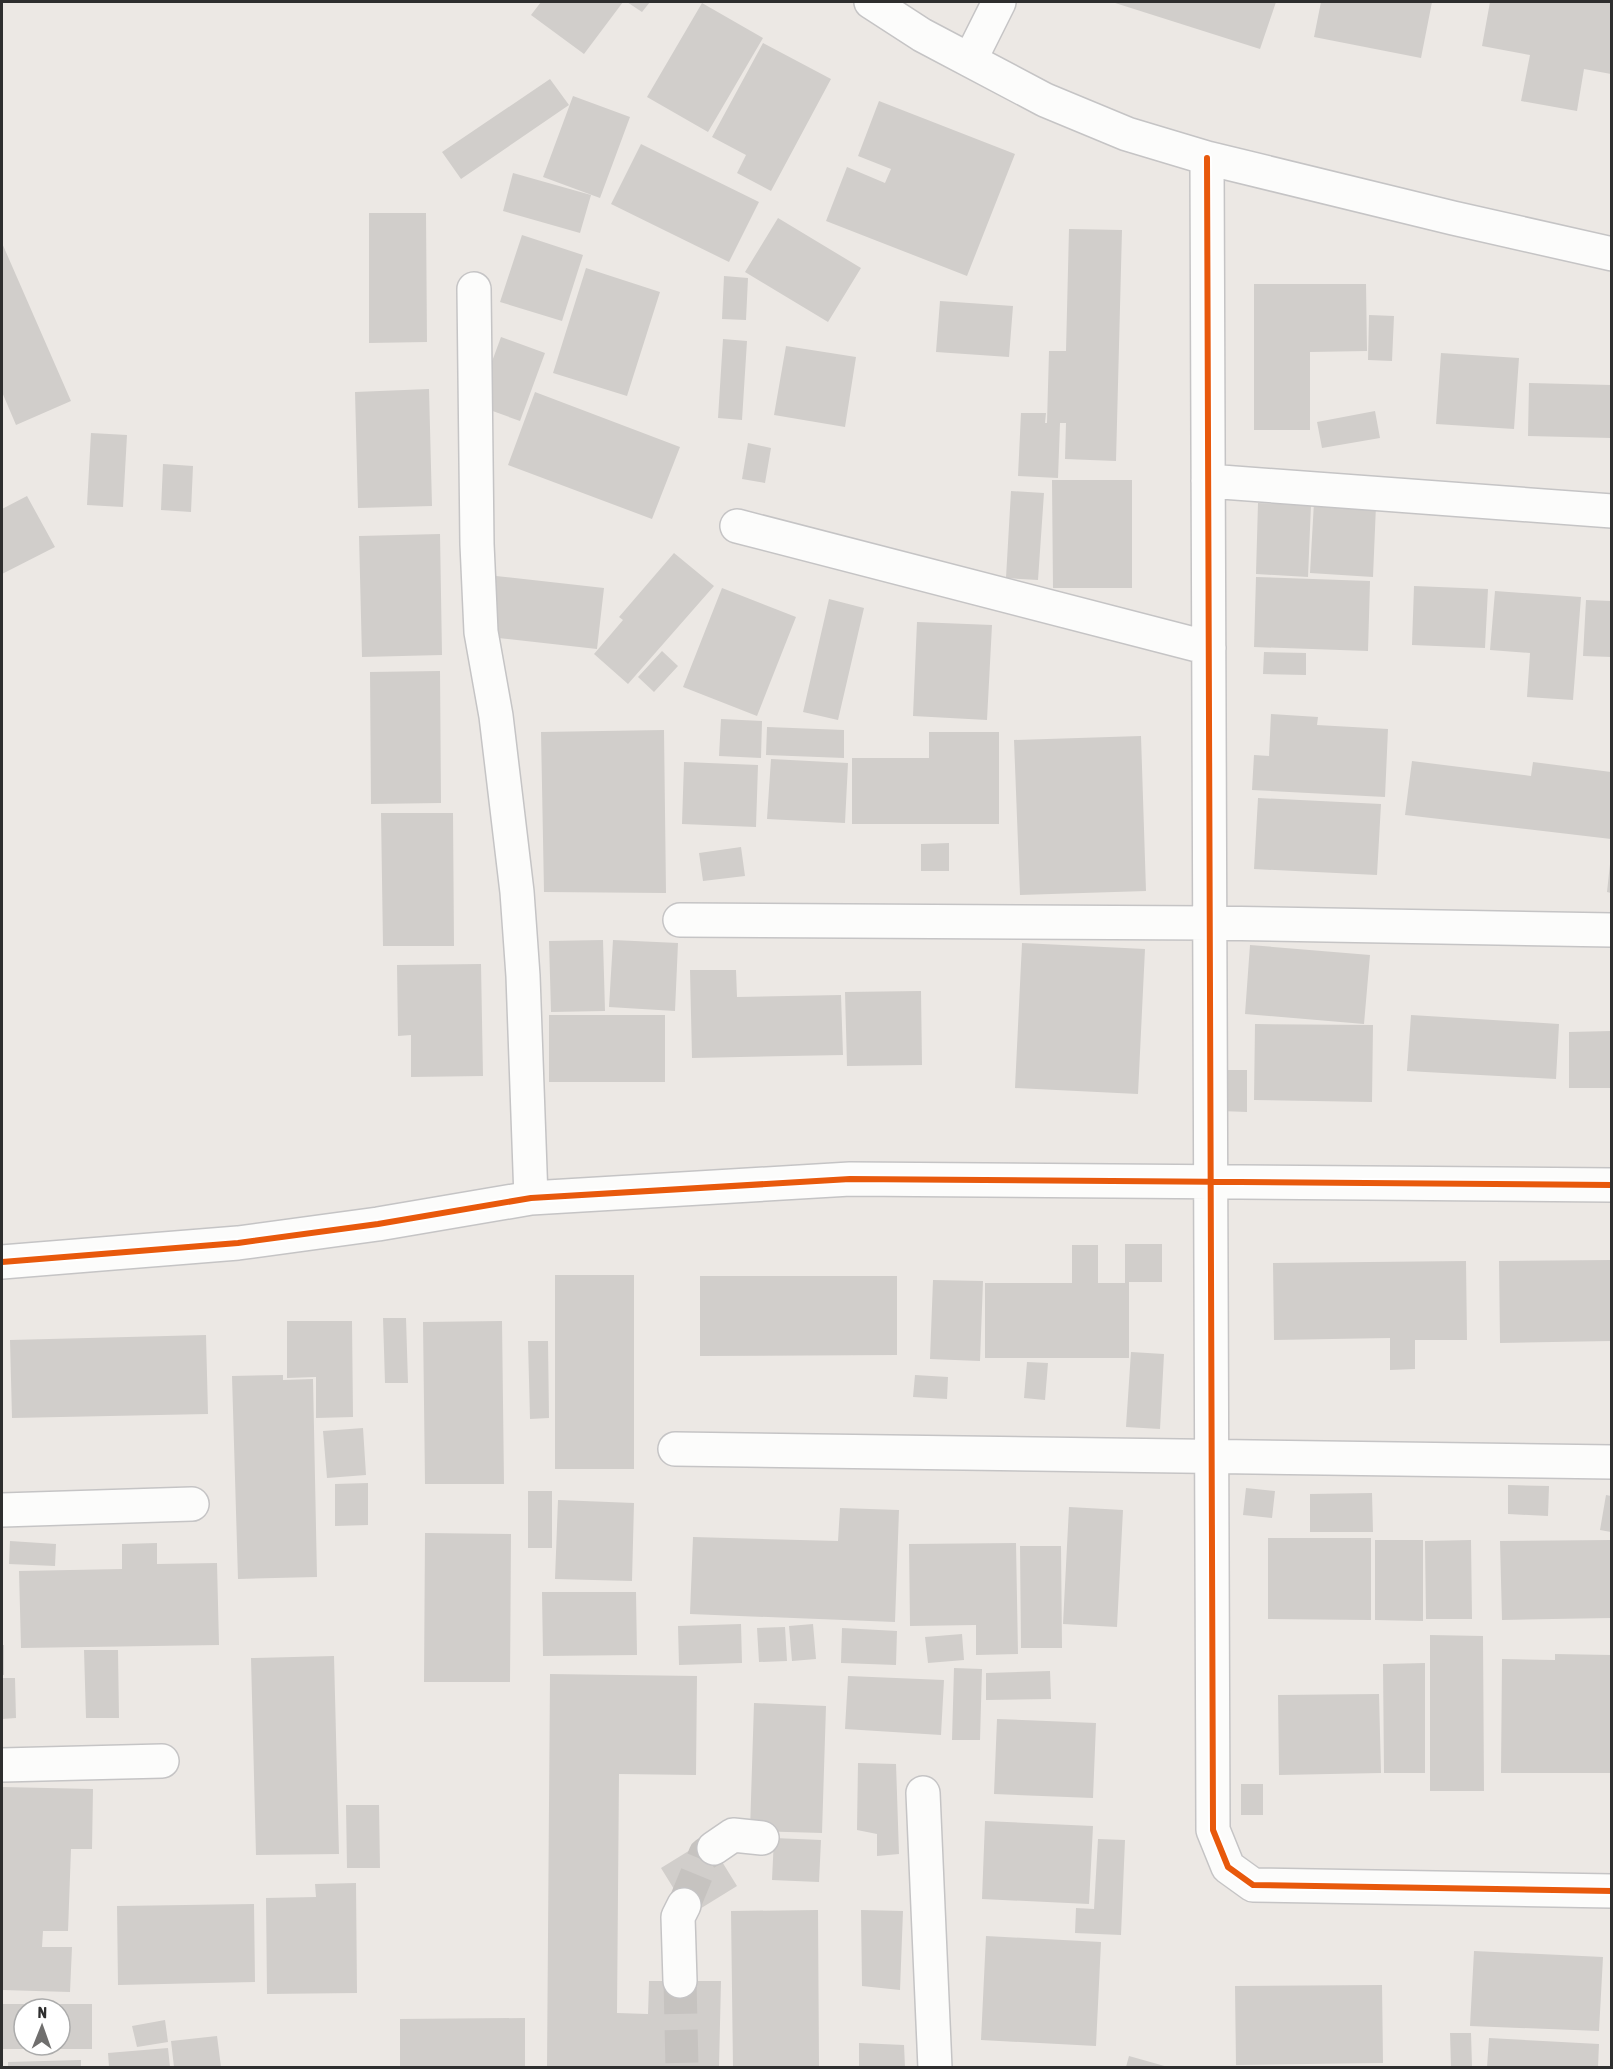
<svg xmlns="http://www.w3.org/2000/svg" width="1613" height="2069" font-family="'Asap Condensed',sans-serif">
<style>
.building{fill:#d1cecb;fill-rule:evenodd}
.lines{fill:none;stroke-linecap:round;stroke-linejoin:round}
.minor-tunnel{stroke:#c6c3c0;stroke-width:33;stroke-dasharray:33 16;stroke-linecap:butt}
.minor-casing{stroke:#c5c4c5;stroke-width:36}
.minor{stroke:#fcfcfb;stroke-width:33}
.cycleway-casing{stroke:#fff;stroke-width:10}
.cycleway{stroke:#e8590c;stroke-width:6}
</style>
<rect width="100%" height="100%" fill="#ece8e4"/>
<path class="building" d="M541,2H623L584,54L531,15Z
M627,2H650L642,12Z
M1112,2H1276L1260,49Z
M1321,2H1432L1421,58L1314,37Z
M1490,2H1611V74L1584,69L1577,111L1521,101L1530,55L1482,46Z
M702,3L763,38L708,132L647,97Z
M763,43L831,79L771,191L737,173L746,155L712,137Z
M550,79L569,105L461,179L442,152Z
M573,96L630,117L600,198L543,177Z
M879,101L1015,154L967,276L826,221L847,167L885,183L891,169L858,156Z
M641,144L759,202L729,262L611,204Z
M513,173L591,195L580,233L503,211Z
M369,213H426L427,342L369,343Z
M778,218L861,268L828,322L745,272Z
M1069,229L1122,230L1116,461L1065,459L1066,423H1060L1058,478L1018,476L1021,413H1046L1045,423H1047L1049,351H1066Z
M522,235L583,255L562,321L500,302Z
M2,243L71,401L16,425L2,392Z
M586,268L660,292L627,396L553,373Z
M724,276L748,278L746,320L722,319Z
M1254,284H1366L1367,351L1310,352V430H1254Z
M940,301L1013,306L1009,357L936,352Z
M1369,315L1394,316L1392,361L1368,360Z
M501,337L545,353L520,421L476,405Z
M723,339L747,341L742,420L718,418Z
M786,346L856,357L845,427L774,415Z
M1441,353L1519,358L1514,429L1436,424Z
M1529,383L1611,385V438L1528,436Z
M429,389L432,506L358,508L355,392Z
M535,392L680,447L652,519L508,465Z
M1375,411L1380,438L1322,448L1317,422Z
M91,433L127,435L123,507L87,505Z
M748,443L771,448L765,483L742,479Z
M163,464L193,466L191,512L161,510Z
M1052,480H1132V588H1053Z
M1011,491L1044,493L1038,580L1006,578Z
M27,496L55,547L2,574V509Z
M1314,502L1376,505L1373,577L1310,573Z
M1258,503L1311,505L1308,577L1256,574Z
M440,534L442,655L362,657L359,536Z
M674,553L714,586L628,684L594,654L623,620L619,617Z
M496,576L604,588L597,649L489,637Z
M1256,577L1370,581L1368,651L1254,647Z
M1414,586L1488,589L1485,648L1412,645Z
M722,588L796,617L757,716L683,687Z
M1495,591L1581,597L1573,700L1527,697L1530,653L1490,650Z
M829,599L864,608L838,720L803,712Z
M1586,600L1611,601V657L1583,656Z
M917,622L992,625L987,720L913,716Z
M662,651L678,666L654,692L638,677Z
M1264,652L1306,653V675L1263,674Z
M440,671L441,803L371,804L370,672Z
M1271,714L1318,717L1317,725L1388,729L1385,797L1252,790L1254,755L1269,756Z
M721,719L762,721L761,758L719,756Z
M767,727L844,730V758L766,755Z
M664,730L666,893L544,892L541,732Z
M929,732H999V824H852V758H929Z
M1141,736L1146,891L1020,895L1014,740Z
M771,759L848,763L845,823L767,819Z
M1412,761L1531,776L1533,762L1611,772V839L1405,815Z
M684,762L758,765L756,827L682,824Z
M1258,798L1381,804L1377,875L1254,869Z
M381,813H453L454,946H383Z
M949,843V871H921V844Z
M741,847L745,876L703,881L699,853Z
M1610,864H1611V893L1607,892Z
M603,940L605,1011L551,1012L549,941Z
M613,940L678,943L675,1011L609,1007Z
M1022,943L1145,949L1138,1094L1015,1088Z
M1250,945L1370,955L1364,1024L1245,1014Z
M481,964L483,1076L411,1077V1035L398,1036L397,965Z
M690,970H736L737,997L841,995L843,1055L692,1058Z
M921,991L922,1065L847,1066L845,992Z
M549,1015H665V1082H549Z
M1411,1015L1559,1024L1556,1079L1407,1071Z
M1255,1024L1373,1025L1372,1102L1254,1100Z
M1611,1031V1088H1569V1032Z
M1221,1070H1247V1112L1221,1111Z
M1125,1244H1162V1282H1129V1358H985V1283H1072V1245H1098V1283H1125Z
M1611,1260V1341L1500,1343L1499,1261Z
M1466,1261L1467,1340H1415V1369L1390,1370V1338L1274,1340L1273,1263Z
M555,1275H634V1469H555Z
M700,1276H897V1355L700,1356Z
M933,1280L983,1281L980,1361L930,1359Z
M383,1318H406L408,1383H385Z
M287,1321H352L353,1417L316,1418V1377L287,1378Z
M502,1321L504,1484H425L423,1322Z
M206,1335L208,1414L12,1418L10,1340Z
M528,1341H548L549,1418L530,1419Z
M1131,1352L1164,1354L1160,1429L1126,1427Z
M1027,1362L1048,1363L1045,1400L1024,1398Z
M283,1375V1380L313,1379L317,1577L238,1579L232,1376Z
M915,1375L948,1377L947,1399L913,1397Z
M363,1428L366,1475L327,1478L323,1431Z
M368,1483V1525L335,1526V1484Z
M1508,1485L1549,1486L1548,1516L1508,1514Z
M1246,1488L1275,1491L1272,1518L1243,1515Z
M528,1491H552V1548H528Z
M1372,1493L1373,1532H1310V1494Z
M1606,1495L1611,1496V1532L1600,1530Z
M558,1500L634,1503L632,1581L555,1579Z
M1069,1507L1123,1510L1117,1627L1063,1624Z
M840,1508L899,1510L895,1622L690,1614L693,1537L838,1541Z
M425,1533L511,1534L510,1682H424Z
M1268,1538H1371V1620L1268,1619Z
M1375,1540H1423V1621L1375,1620Z
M1471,1540L1472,1619H1426L1425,1541Z
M1611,1540V1618L1502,1620L1500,1541Z
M10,1541L56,1544L55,1566L9,1564Z
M157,1543V1564L217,1563L219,1645L21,1648L19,1571L122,1569V1544Z
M1016,1543L1018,1654L976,1655V1625L910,1626L909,1544Z
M1020,1546H1061L1062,1648H1021Z
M542,1592H636L637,1655L543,1656Z
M741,1624L742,1663L679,1665L678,1626Z
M813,1624L816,1659L792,1661L789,1626Z
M785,1627L787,1661L759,1662L757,1628Z
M842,1628L897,1631L896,1665L841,1663Z
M962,1634L964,1660L928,1663L925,1637Z
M1430,1635L1483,1636L1484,1791H1430Z
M2,1645H4V1675H2Z
M84,1650H118L119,1718H86Z
M1555,1654L1611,1655V1773H1501L1502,1659L1555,1660Z
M334,1656L339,1854L256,1855L251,1658Z
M1425,1663V1773H1384L1383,1664Z
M954,1668L982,1669L980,1740H952Z
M1050,1671L1051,1699L986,1700V1673Z
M550,1674L697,1676L696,1775L619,1774L617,2013L648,2014L649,1981H721L719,2067H547Z
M848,1676L944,1680L941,1735L845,1729Z
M2,1678H15L16,1718L2,1719Z
M1379,1694L1381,1773L1279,1775L1278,1695Z
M754,1703L826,1706L822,1833L750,1831Z
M997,1719L1096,1723L1093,1798L994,1794Z
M858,1763L896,1764L899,1854L877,1856V1834L857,1830Z
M1241,1784H1263V1815H1241Z
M2,1787L93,1789L92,1849H71L68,1931H43L42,1947H72L70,1992L2,1990Z
M346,1805H379L380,1868H347Z
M985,1821L1093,1826L1089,1904L982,1899Z
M774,1838L821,1840L819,1882L772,1880Z
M708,1839L737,1886L690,1915L661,1868Z
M1098,1839L1125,1840L1121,1935L1075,1933L1076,1908L1094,1909Z
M356,1883L357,1993L267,1994L266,1898L316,1897L315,1884Z
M254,1904L255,1982L118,1985L117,1906Z
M818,1910L819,2067H733L731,1911Z
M861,1910L903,1911L900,1990L862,1986Z
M986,1936L1101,1942L1096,2046L981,2040Z
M1474,1951L1603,1957L1599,2031L1470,2026Z
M1382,1985L1383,2063L1236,2065L1235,1986Z
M2,2004H92V2049H2ZM24,2009H60V2045H24Z
M525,2018V2067H400V2019Z
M165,2020L168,2042L137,2047L132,2026Z
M1450,2033H1471L1472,2067H1451Z
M217,2036L221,2067H174L171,2041Z
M1489,2038L1599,2044L1598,2067H1487Z
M859,2043L904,2045L905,2067H859Z
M168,2048L170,2067H109L108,2053Z
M1129,2056L1168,2067H1126Z
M81,2060V2067H8V2062Z"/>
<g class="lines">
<path class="minor-tunnel" d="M684,1905L705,1854L714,1848
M680,1981L682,2068"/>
<g class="minor-casing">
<path id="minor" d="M871,2L922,35L1045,100L1127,134L1207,158L1453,218L1612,254
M970,60L999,2
M1207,158L1213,1830L1228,1867L1253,1885L1612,1891
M474,289L477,544L481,632L496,716L517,892L523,976L531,1198
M1208,481L1612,511
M737,526L1209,648
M680,920L1210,923L1612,930
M2,1262L238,1243L378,1224L531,1198L850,1179L1612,1185
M675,1449L1612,1462
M2,1510L192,1504
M2,1765L162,1761
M923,1793L935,2068
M714,1848L733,1835L762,1838
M680,1981L678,1917L684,1905"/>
</g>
<use href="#minor" class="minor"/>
<g class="cycleway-casing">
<path id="cycleway" d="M1207,158L1213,1830L1228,1867L1253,1885L1612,1891
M2,1262L238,1243L378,1224L531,1198L850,1179L1612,1185"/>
</g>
<use href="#cycleway" class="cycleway"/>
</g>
<rect width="1613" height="2069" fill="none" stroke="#2e2e2e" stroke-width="6"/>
<g transform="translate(42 2027) rotate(1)"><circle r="28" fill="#ffffff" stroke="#ababab" stroke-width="1.5"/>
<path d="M0-4.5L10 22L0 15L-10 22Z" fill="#706f6e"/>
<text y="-9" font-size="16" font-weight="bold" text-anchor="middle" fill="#2e2e2e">N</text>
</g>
</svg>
